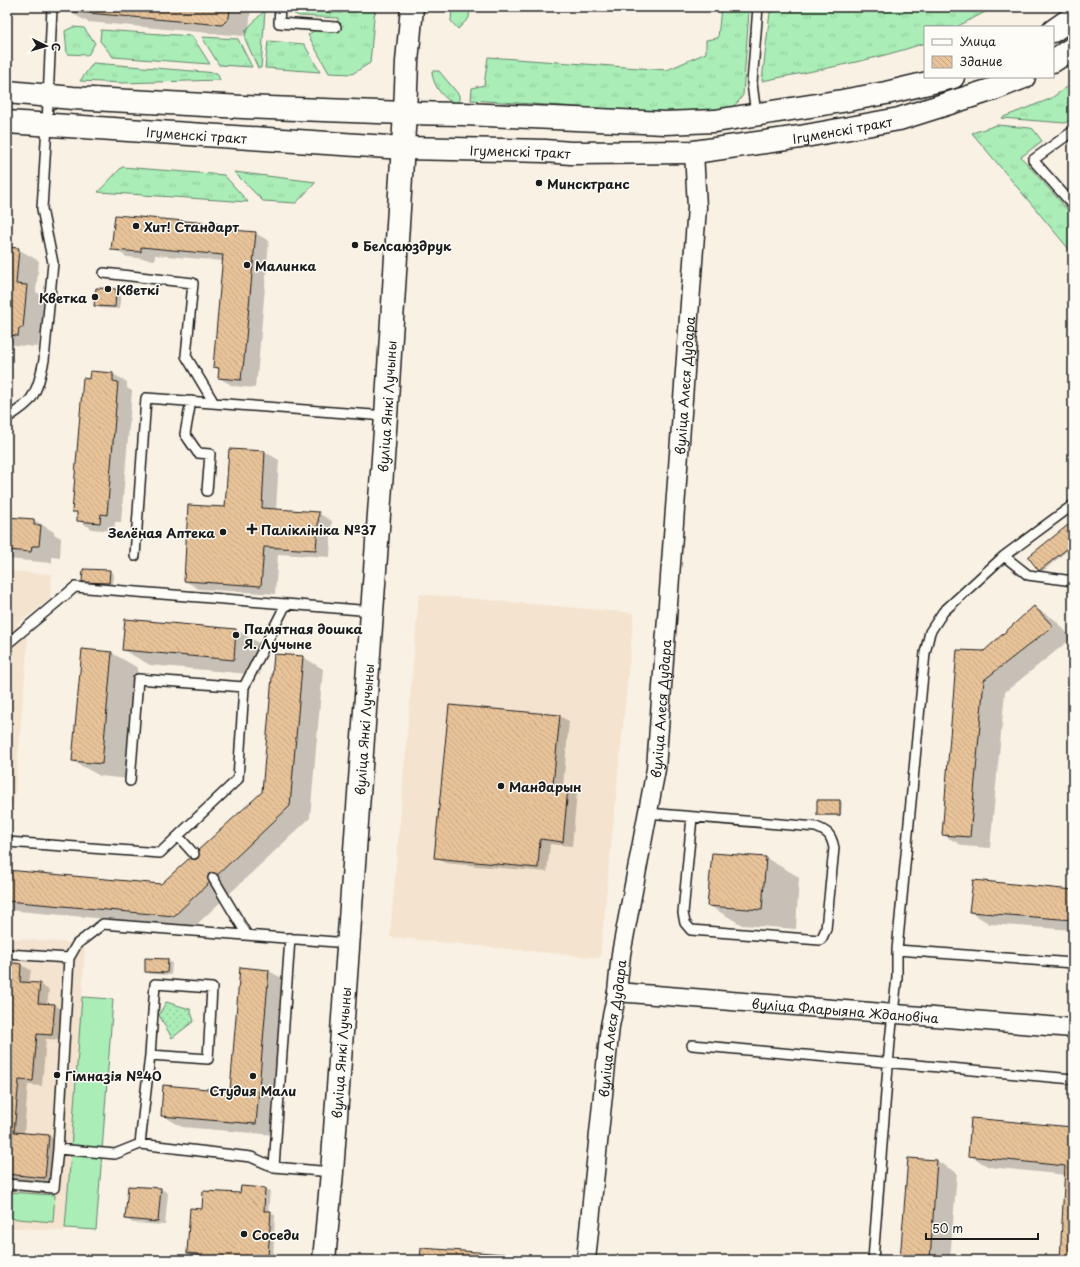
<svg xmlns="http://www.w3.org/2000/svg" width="1080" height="1267" font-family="'Playpen Sans',sans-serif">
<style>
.built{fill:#f4e3ce}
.grass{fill:url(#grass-tufts);stroke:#63846a}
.park{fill:url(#park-dots);stroke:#63846a}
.garden{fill:#aaedb7;stroke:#63846a}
.shadow{fill:#0003}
.building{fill:url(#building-back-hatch);stroke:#1c1c1c}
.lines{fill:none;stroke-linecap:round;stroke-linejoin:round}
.service-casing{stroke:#1c1c1c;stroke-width:12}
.minor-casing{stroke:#1c1c1c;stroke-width:21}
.tertiary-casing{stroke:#1c1c1c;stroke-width:25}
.secondary-casing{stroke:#1c1c1c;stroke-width:25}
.primary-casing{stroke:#1c1c1c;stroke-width:25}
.service{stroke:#fdfcf7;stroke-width:9}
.minor{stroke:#fdfcf7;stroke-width:18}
.tertiary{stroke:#fdfcf7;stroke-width:22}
.secondary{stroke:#fdfcf7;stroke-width:22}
.primary{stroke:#fdfcf7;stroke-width:22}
.poi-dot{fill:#1c1c1c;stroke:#fdfcf7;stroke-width:1.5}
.labels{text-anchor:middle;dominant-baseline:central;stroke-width:3;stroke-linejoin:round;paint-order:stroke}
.street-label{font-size:13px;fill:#1c1c1c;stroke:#fdfcf7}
.poi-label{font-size:13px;font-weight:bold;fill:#1c1c1c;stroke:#fdfcf7;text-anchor:start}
</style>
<defs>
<pattern id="grass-tufts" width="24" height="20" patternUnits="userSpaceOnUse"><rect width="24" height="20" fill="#aaedb7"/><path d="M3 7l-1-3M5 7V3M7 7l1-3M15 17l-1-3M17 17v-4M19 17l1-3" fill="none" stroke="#92cb9d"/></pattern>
<pattern id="park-dots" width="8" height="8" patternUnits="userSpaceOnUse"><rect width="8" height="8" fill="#aaedb7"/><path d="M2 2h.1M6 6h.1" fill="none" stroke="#92cb9d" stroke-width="1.8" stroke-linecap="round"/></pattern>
<pattern id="building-back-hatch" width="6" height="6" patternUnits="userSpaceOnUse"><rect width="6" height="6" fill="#e8c399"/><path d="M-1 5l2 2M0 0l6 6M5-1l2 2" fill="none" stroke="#c6a783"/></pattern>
</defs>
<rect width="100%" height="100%" fill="#f9f1e4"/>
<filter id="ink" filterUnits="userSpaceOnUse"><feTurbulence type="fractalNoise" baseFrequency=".025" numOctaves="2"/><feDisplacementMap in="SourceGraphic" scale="8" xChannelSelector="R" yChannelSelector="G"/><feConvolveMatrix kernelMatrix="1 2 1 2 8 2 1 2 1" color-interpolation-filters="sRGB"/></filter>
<g filter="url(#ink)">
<path class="built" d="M7,571L52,574L50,599L17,624L28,640L14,804L7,810Z
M419,594L634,613L600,958L390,937Z
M7,938L85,944L82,997L113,999L96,1230L66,1228L65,1231L7,1227Z"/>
<path class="grass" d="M288,7H375L370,63L352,74L329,73L308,35L315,30L337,32L338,18L299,16L291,12Z
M452,7H470L469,18L458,29L451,21Z
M721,7H748L749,11L743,95L738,102L731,108L719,111L655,112L471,100L472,88L484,85L488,57L667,70L706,53V40L718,38Z
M789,7H958L961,8L964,7H995L956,27H925V43C872,61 817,70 762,81L770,12L789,9Z
M265,10L261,68H258L245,39L246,30Z
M73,27L84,28L95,43L88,55L67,54L65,31Z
M101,30L192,36L210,64L113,57L100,41Z
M202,37L238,39L252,67L219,65Z
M268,41L304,44L320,72L265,68Z
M93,63L217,73L220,80L123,83L80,81Z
M432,71H439L459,95V103C444,103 432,84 432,71Z
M1073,83V118L1065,123L1001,118L1050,99Z
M997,125L1030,128L1033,129L1042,141L1021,157L1073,216V254L972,133Z
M122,167L224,175L248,202L98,192Z
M234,172L316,182L296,203L263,201Z"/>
<path class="park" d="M166,1002L190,1009L194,1021L172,1038L159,1015Z"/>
<path class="garden" d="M82,997L113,999L102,1151L71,1149Z
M71,1152L102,1154L96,1230L65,1228Z
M7,1192L55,1195L53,1222L7,1218Z"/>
<path class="shadow" d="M68,7H251L249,30L243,36L88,22L67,11Z
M306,7H357L356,13L342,12V14L317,12Z
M220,225L229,231L255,233L269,241L257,378L256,377L255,388L233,386L219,378L220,370L214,367L224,261L155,255V260L127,257L113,249Z
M7,248L18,249L39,261L36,292L47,298L43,339H39L38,347L14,345L7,341Z
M97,289L116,290L121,293L119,309L100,308L95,305Z
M91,372L113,374L127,382V388L132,391L121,522H115L114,531L92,529L78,520V514L73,511Z
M230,450L265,452L279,460L276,510L318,513L332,521L330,557L278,554L275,594L199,589L185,581L226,508Z
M7,518L34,520L54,532V534L61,538L60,558L52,557V563L7,559Z
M1073,522V546L1042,572L1040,571L1029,558Z
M110,571L114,574L113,585L87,584L83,581Z
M1034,607L1054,619L1072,638L1005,692L990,848L963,846L943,835L984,652Z
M126,620L236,630L263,645L260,675L150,665L123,650Z
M112,653L138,668L129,779L100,776L73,761Z
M303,657L323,669L310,818L194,927L7,910V871L162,885L263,793Z
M559,716L569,721L563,787L567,788L577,793L572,846L550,844L547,872L445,863L436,857Z
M840,801L842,802L841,816H820L818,814Z
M766,858L799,877L796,929L742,925L708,905Z
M1073,891V930L990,924L970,912Z
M167,960L172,963L171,975L150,974L146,971Z
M7,963L21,965L31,970L29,983L39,984L49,990L47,1005H55L64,1011L62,1040L46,1039L42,1086L28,1085L24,1134L49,1136L58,1142L55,1183L7,1178Z
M269,971L289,982L276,1135L182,1127L162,1115L231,1092Z
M1073,1128V1260H1061L1066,1175L989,1167L969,1155Z
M909,1159L937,1161L957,1173L950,1260H901Z
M242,1187L265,1189L270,1191L268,1212L275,1215L273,1259L263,1258V1260H199V1256H193L188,1253L203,1210L241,1194Z
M161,1189L168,1193L165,1225L133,1223L126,1219Z"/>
<path class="building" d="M67,7H230L229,18L222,25L66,11Z
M115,215L220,224V229L256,232L243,370H242L241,380L218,378L219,368L213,367L223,255L141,247V252L111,250Z
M7,247L19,248L16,284L27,285L23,328H19L18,336L7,335Z
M96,288L116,289L115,307L94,306Z
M90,371L113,373V381L118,382L107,515L101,514L100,523L77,521V512H72L83,378L89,379Z
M229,449L265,451L262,508L319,512L316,550L264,547L261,586L184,581L188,505L225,507Z
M7,517L34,519V525H41L39,546H32L31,552L7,550Z
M1073,521V544L1039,571L1028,557Z
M83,569L110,570L109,583L82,582Z
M1034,606L1053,626L984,680L970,837L942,835L957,650L984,651Z
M125,619L236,629L234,660L122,650Z
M82,649L112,652L102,764L72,761Z
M274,654L303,656L290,806L174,916L7,901V870L161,884L262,792Z
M449,705L560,715L553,785L568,787L563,842L540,839L538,868L434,858Z
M817,800H840V815H817Z
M712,853L766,857L762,910L707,906Z
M973,880L1073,890V920L969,912Z
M145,958L168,959L167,973L145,972Z
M7,962L21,964L20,982L40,983L38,1003L55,1004L52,1035L37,1034L33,1081L19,1080L14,1132L49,1135L45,1178L7,1174Z
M240,967L269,970L256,1124L161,1116L163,1085L230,1091Z
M971,1118L1073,1127V1260H1060L1065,1166L968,1156Z
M908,1158L937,1160L930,1260H900Z
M128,1186L161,1188L158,1222L125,1219Z
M241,1186L265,1188L264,1211H271L268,1257L259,1256V1260H198V1254L187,1253L190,1208L202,1209L203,1191L240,1193Z
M421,1248L533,1256V1260H420Z"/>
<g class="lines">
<g class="service-casing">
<path id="service" d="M280,7L279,23L336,27
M756,115L752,83L758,7
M1073,131L1033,160L1073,205
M104,273L193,283L186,356L214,403
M191,401L185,434L198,453L210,454L207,491
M7,418C14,413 24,407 30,400C38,389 41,374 44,360L53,263L42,209L47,125L52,7
M135,556L146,398L386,416
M1004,556L1028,575L1073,581
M7,644L75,587L372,611
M130,781L138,679L244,687
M647,813L816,827C828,832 831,834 834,848L826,929L822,938L820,940L691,930L685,923L683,913L692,817
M178,836L194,854
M7,842L160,853L238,779L244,687L286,604
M213,878L247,935
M897,950L1073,963
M7,954L69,958L77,944L103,924L348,943
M155,984L212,988L208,1059L150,1055Z
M692,1045L1073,1079
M140,1144L150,1055
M58,1149L69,958
M274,1167L290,938
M7,1184L54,1188L58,1149L115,1154L140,1144L251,1157L274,1167L332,1172
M873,1260L890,1041L897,977V950L925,653L930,632L943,612L1004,556L1073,505"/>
</g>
<g class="minor-casing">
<g id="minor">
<path id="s1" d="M617,992L1073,1028"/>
<path id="s2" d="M586,1260L610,1026L617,992L621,954L656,769L697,207L694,152"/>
</g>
</g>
<g class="tertiary-casing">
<path id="tertiary" d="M405,113L407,62L412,7"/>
</g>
<g class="secondary-casing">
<g id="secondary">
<path id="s3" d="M324,1260L332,1172L386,416L405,113"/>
</g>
</g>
<g class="primary-casing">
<g id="primary">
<path d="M1053,31L1073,17"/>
<path d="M1053,61L1073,48"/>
<path d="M7,92L73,98L243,107L405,113L464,114L665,123L715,121L842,101L886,93L953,77"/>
<path id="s4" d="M7,122L403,148L545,151L571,153L694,152L800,137L899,119L994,89L1024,77"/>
</g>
</g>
<use href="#service" class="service"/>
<use href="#minor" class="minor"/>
<use href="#tertiary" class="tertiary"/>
<use href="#secondary" class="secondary"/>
<use href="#primary" class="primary"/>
</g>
</g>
<g class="poi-dot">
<circle cx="539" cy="183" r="4"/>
<circle cx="136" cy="226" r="4"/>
<circle cx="355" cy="245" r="4"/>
<circle cx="247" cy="265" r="4"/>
<circle cx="108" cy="289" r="4"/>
<circle cx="95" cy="297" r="4"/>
<path d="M250 523h4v4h4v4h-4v4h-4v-4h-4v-4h4z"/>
<circle cx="223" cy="532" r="4"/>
<circle cx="236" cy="635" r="4"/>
<circle cx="501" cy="786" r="4"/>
<circle cx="57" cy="1075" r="4"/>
<circle cx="253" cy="1076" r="4"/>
<circle cx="244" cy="1234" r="4"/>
</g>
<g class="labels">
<g class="street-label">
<text stroke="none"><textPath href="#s4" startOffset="838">Ігуменскі тракт</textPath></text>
<text stroke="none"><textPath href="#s4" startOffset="190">Ігуменскі тракт</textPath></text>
<text stroke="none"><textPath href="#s4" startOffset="514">Ігуменскі тракт</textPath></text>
<text stroke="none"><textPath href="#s2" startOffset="881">вуліца Алеся Дудара</textPath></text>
<text stroke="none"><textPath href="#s3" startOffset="856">вуліца Янкі Лучыны</textPath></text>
<text stroke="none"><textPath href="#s2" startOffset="557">вуліца Алеся Дудара</textPath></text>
<text stroke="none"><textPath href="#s3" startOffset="532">вуліца Янкі Лучыны</textPath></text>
<text stroke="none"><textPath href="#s1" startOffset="229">вуліца Фларыяна Ждановіча</textPath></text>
<text stroke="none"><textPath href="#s2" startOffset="233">вуліца Алеся Дудара</textPath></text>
<text stroke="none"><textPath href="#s3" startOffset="208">вуліца Янкі Лучыны</textPath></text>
</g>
<g class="poi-label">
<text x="547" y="183">Минсктранс</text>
<text x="144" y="226">Хит! Стандарт</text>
<text x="363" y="245">Белсаюздрук</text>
<text x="255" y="265">Малинка</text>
<text x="116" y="289">Кветкі</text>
<text x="87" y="297" text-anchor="end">Кветка</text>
<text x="261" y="529">Паліклініка №37</text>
<text x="215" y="532" text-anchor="end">Зелёная Аптека</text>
<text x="244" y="628">Памятная дошка<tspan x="244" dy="15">Я. Лучыне</tspan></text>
<text x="509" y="786">Мандарын</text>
<text x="65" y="1075">Гімназія №40</text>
<text x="253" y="1090" text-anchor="middle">Студия Мали</text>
<text x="252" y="1234">Соседи</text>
</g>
</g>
<rect width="1080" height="1267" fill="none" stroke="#fdfcf7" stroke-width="24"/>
<rect x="12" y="12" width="1056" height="1243" fill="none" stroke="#1c1c1c" stroke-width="1.5" filter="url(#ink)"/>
<rect x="924" y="26" width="130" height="52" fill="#fdfcf7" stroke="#a3a29f"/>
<rect x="932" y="39" width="20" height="6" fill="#fdfcf7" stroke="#a3a29f"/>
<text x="960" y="46" font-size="12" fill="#1c1c1c">Улица</text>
<rect x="932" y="56" width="20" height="12" fill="url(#building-back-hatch)" stroke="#a3a29f"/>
<text x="960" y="66" font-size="12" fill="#1c1c1c">Здание</text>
<g transform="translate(46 46) rotate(95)" stroke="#fdfcf7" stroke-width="3" paint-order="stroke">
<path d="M0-3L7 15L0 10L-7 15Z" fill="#1c1c1c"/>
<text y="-6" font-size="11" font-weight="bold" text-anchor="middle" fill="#1c1c1c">С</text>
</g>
<path d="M926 1233v6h112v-6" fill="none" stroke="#1c1c1c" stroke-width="2"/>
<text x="932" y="1233" font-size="12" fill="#1c1c1c" stroke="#fdfcf7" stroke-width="3" paint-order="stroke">50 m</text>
</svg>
